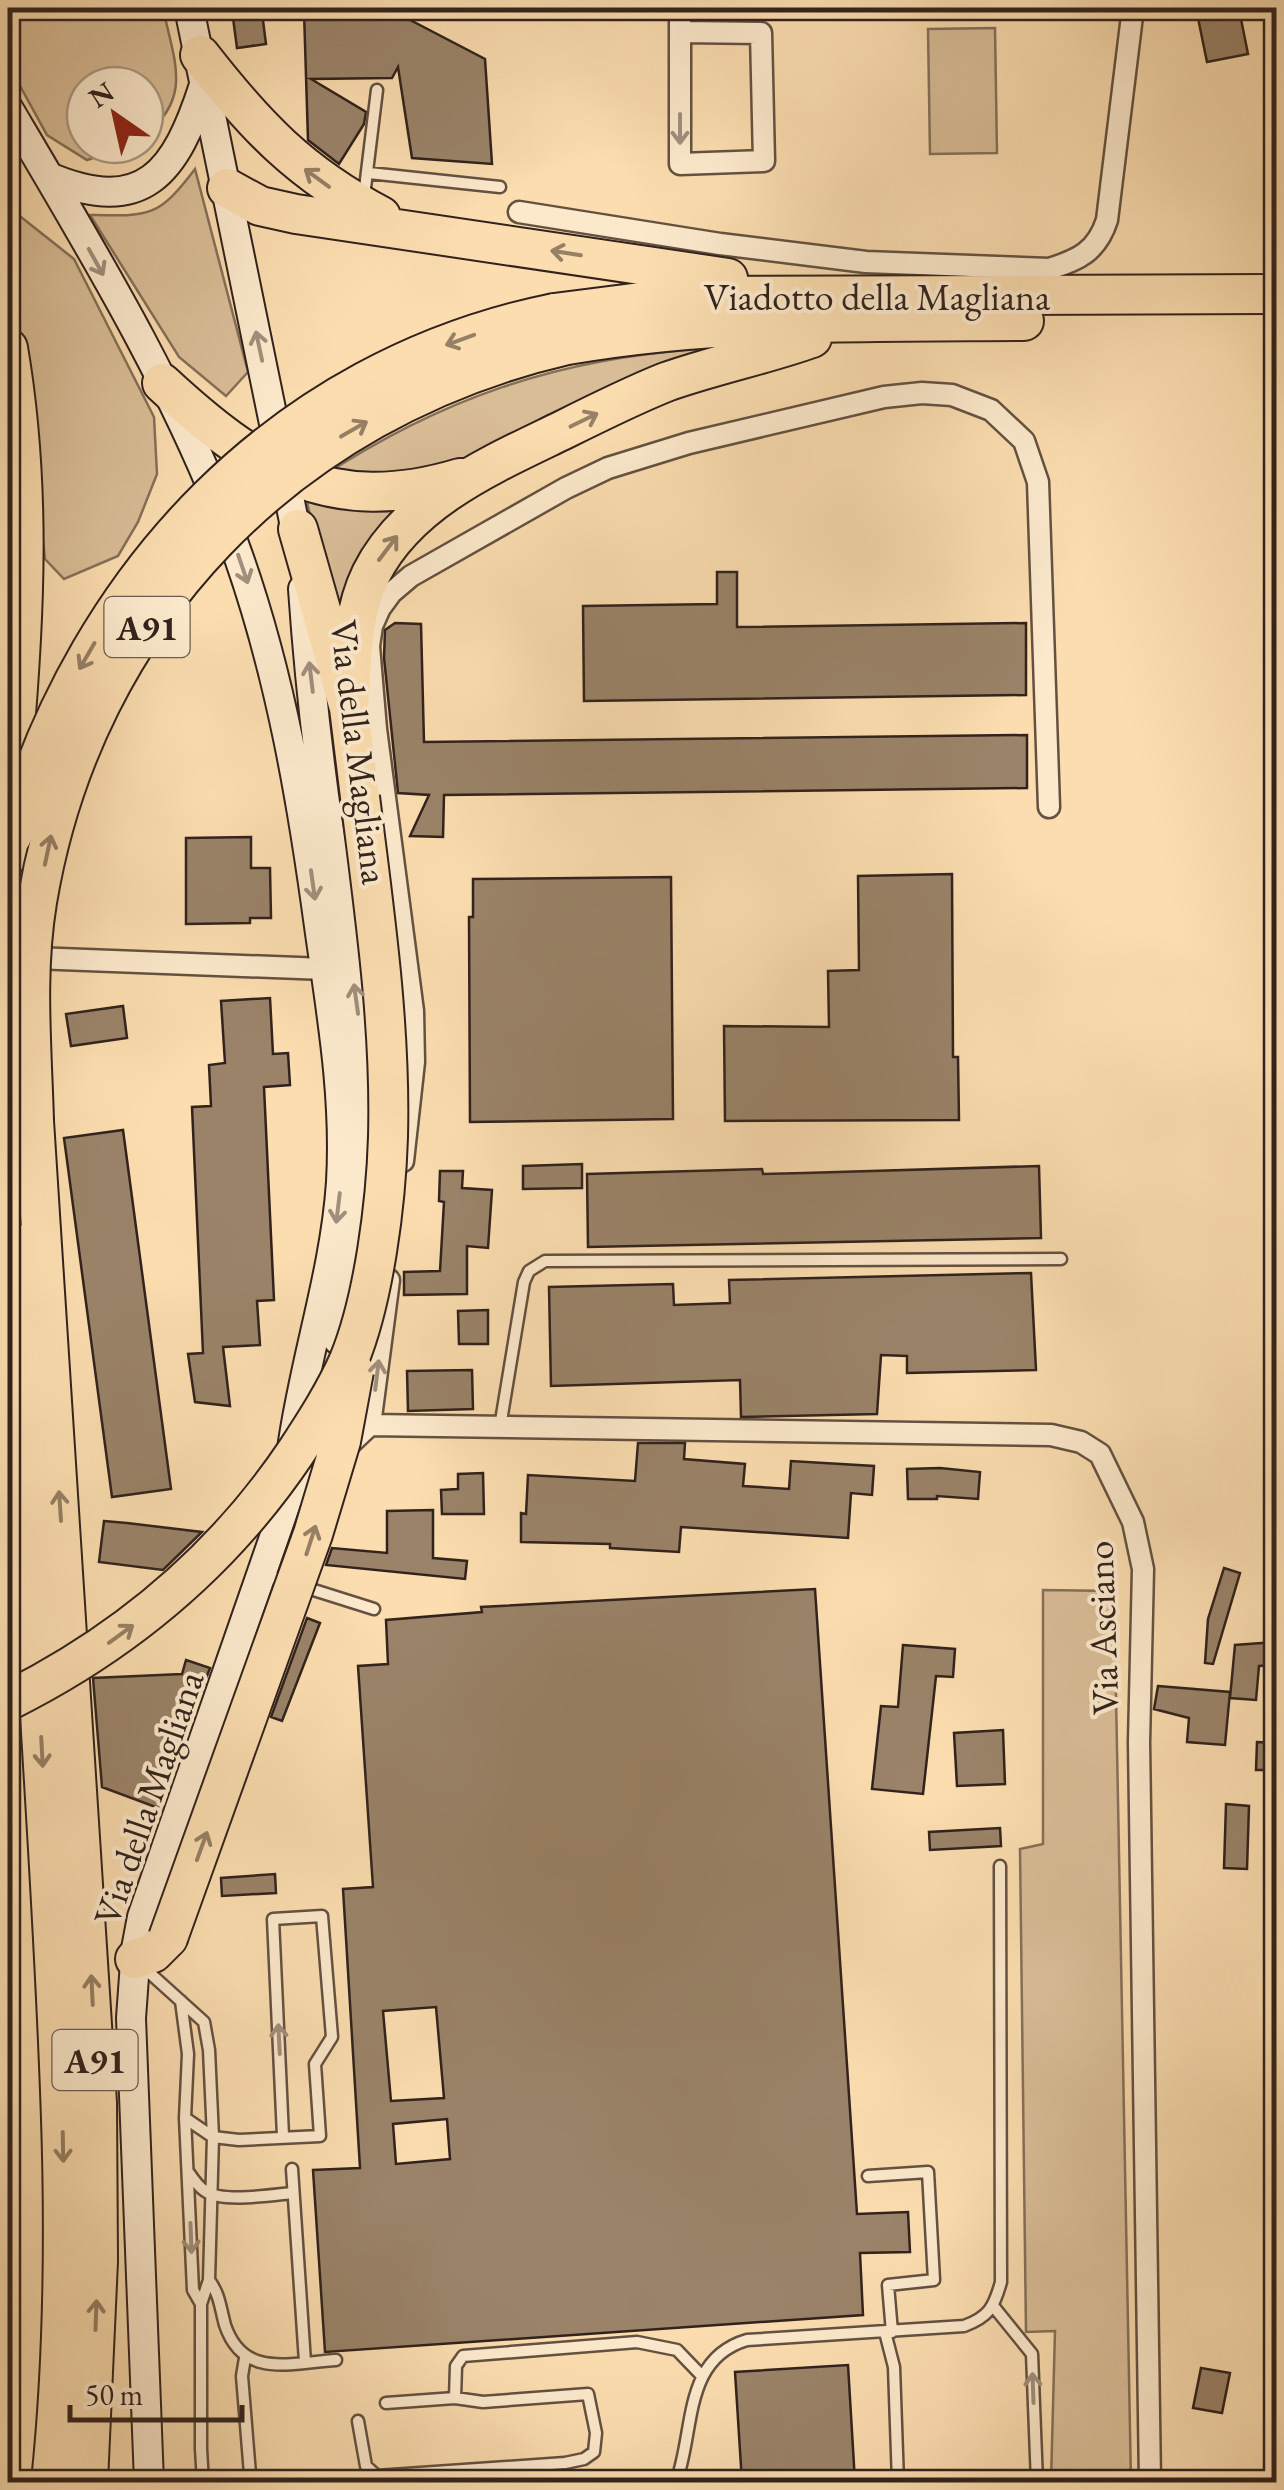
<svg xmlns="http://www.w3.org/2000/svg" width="1284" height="2490" font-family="'EB Garamond',serif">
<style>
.green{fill:#d9bd97;stroke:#85705a;stroke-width:2.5}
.building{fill:#9a8369;stroke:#31221c;stroke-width:2.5;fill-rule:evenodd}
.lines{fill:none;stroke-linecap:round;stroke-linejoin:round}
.lane-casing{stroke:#645141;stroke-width:15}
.street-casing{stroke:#645141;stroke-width:25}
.secondary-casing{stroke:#31221c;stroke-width:32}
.highway-casing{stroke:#31221c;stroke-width:42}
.lane{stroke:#fce9cc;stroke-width:10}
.street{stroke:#fce9cc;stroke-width:20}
.secondary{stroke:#fce9cc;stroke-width:28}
.highway{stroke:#fbddb0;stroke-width:38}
.highway-bridge-casing{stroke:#31221c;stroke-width:42;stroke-linecap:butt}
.highway-bridge{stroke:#fbddb0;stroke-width:38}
.oneway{stroke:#a18f7d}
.oneway2{stroke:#968066}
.labels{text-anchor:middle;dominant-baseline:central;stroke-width:8;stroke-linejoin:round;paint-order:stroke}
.shield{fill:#fce9cc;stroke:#6e5e51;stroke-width:2.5}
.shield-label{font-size:35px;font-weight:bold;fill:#31221c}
.street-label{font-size:38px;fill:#31221c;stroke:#fce9cc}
</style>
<rect width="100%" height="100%" fill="#fbddb0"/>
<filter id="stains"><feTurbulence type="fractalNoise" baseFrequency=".002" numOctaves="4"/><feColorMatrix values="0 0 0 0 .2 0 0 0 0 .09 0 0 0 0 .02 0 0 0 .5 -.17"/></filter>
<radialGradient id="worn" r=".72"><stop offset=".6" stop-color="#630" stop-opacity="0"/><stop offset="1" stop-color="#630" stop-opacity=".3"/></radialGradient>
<path class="green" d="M8,8H163C173,58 194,98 145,134V85H85V145H130L87,160L47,135L8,64Z
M995,28L997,153L930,154L928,29Z
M195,169L248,372L226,396L179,357L90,215C149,216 158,218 195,169Z
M21,217L74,259L154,417L157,474L138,522L118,556L64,579L45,559L21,342L8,281V232Z
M699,349L709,350L449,472L320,478C440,399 556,359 699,349Z
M304,489L403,497L340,646Z
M1043,1590L1114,1591L1131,2482H1051L1055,2331L1026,2332L1020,1849L1043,1844Z"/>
<path class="building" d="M328,8H387L485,59L492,164L412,158L398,67L392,78L311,79L366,112L364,124L339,164L308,140L304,11Z
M1239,9L1248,54L1207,62L1198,18Z
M262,13L266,44L237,48L233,18Z
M717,572H737V627L1026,623V695L584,701L583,606L717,604Z
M395,623L421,624L424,742L1027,735V788L444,795L443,837L410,836L429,795L398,793L384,658L385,630Z
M251,837V868H270L271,918H250V923L186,924V838Z
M952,874L953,1057H958L959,1120L725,1121L724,1026L829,1027L828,971L859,970L858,876Z
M671,877L673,1119L470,1122L469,917H473V879Z
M270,998L273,1054L288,1053L290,1085L264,1087L274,1300L257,1301L260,1345L223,1347L230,1406L195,1402L188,1354L203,1353L192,1107L211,1106L209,1065L225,1063L221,1001Z
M123,1006L127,1038L71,1046L66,1014Z
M123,1130L171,1489L112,1497L64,1138Z
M582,1164V1188L523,1189V1166Z
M1039,1166L1041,1238L588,1247L587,1174L762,1169L763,1174L804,1173Z
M440,1171H463L462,1188L492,1190L488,1248L467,1246V1294L404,1295V1272L440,1271L444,1202L439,1201Z
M1031,1273L1036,1370L907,1373V1356L881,1355L877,1414L741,1417L740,1380L551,1386L549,1287L673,1284L674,1305L730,1303L729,1280Z
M488,1310V1344H459L458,1311Z
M472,1370L473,1409L408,1411L407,1371Z
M638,1443H685L684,1459L745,1464L743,1486L789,1489L791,1461L874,1466L872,1495L851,1493L848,1538L681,1527L679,1552L610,1548V1544L521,1542V1513L526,1514L528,1475L635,1481Z
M940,1468L980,1472L978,1499L937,1496V1499H908L907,1469Z
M483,1473L484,1514H442L441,1490L458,1489V1474Z
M433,1510V1558L467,1561L465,1579L326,1565L332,1548L387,1553V1511Z
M104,1521L127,1523L202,1532L163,1570L99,1562Z
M1224,1568L1240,1573L1213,1664L1205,1663L1208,1619Z
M815,1589L857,2214L908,2212L910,2252L860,2253L863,2315L325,2352L313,2170L360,2168L343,1889L373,1887L358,1666L388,1664L386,1620L482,1612L481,1607ZM436,2007L444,2098L391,2101L383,2011ZM447,2119L450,2159L396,2164L393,2124Z
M307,1618L320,1623L282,1721L271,1717Z
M1276,1642V1665L1259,1666L1256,1700L1230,1698L1235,1645Z
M903,1645L955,1649L953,1677L936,1676L923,1794L872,1789L881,1706L898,1707Z
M186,1660L210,1668L158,1808L102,1787L93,1678L182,1674Z
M1158,1686L1230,1692L1225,1745L1187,1742L1189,1718L1154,1709Z
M1003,1730L1005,1784L957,1786L954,1733Z
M1257,1742L1276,1743V1770H1256Z
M1226,1804L1249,1806L1247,1869L1224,1868Z
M1000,1828L1001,1846L930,1850L929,1832Z
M275,1874L276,1893L222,1896L221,1878Z
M848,2365L855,2482H742L735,2372Z
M1201,2368L1230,2373L1222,2413L1193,2408Z"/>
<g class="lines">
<g class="lane-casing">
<path id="lane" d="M369,173L500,187
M364,196L377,90
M500,1427L524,1282L529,1271L545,1261L1061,1259
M263,1574L374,1609
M143,1967L204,2022L209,2050L213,2137L209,2280L201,2304V2449L203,2482
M181,2001L188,2054L185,2118L193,2290L201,2304
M185,2118L213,2137L239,2140L320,2136L315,2064L332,2037L322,1916L273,1919L283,2136
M292,2169L305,2362
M189,2173C193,2179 199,2187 205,2191C221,2203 272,2195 292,2193
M868,2176L928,2172L934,2280L888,2285L892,2332
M209,2280C220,2295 220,2307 225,2325C243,2379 290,2363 336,2360
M994,2307L1032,2354L1037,2482
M885,2332L894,2367L898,2482
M245,2358L242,2376L250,2474L257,2482
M386,2403L455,2398L456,2366L463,2356L637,2342L677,2350L702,2376
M358,2421L366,2466L377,2476L565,2463L584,2459L594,2452L596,2433L588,2394L483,2402L455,2398
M676,2482C695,2432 682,2359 747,2340L964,2326C989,2317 994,2307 1001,2282L1000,1866"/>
</g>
<g class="street-casing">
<path id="street" d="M680,8V164L764,161L761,33L680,32
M519,212L720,244L866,262L1049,269
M1049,278V269C1079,260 1097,251 1107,220L1133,8
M8,957L325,969
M403,1161L414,1062L413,1011L376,729L369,646L372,626L380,608L391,593L411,576L566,488L608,468L689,443L884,397L922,393L952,395L991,410L1024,441L1038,482L1049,807
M370,1425L1051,1435L1081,1442L1100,1454L1133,1522L1143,1569L1139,1742L1150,2482
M287,1503L370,1425L389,1280"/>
</g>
<g class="secondary-casing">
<path id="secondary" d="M189,8L299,546
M8,108C91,248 185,403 239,558C281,678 302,801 319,926C331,1012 346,1095 341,1182C335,1273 304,1360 292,1449
M49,177C144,217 176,172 204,85
M303,589C308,663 316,737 326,810C354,998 388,1149 338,1340
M149,2482L131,2018L136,1949L142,1917L302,1457"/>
</g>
<g class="highway-casing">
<path id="highway" d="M200,55C256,127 300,173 381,216
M227,188L260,206L296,214L728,278
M554,313L688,296L1276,294
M567,345C717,319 872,322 1024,321
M8,348C31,483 25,614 13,750C10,785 15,821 8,856
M162,383C255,469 330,517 460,478
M298,529L349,708L360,797
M349,708C352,663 351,615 371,574C408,500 493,464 563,430C597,413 631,396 666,382C714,365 764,355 812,338
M34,1121L97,2103L98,2261L88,2482
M8,1239C24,1442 36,1646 48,1849C60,2060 73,2272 51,2482
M135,1959L153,1953L168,1938"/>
</g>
<use href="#lane" class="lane"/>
<use href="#street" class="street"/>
<use href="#secondary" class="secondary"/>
<use href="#highway" class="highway"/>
<g class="highway-bridge-casing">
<path id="highway-bridge" d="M12,836C88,574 281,369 554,313
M34,1121C32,1048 25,974 37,902C84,619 289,409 567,345
M8,1701C126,1642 222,1562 296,1452C315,1423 335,1392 349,1360C374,1299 386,1203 388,1137C391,1024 374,909 360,797
M168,1938L313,1534L341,1441L354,1371"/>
</g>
<use href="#highway-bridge" class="highway-bridge"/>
</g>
<defs><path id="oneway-shaft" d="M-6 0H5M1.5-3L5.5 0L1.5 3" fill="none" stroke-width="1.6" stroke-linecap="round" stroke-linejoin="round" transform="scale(2.5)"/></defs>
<g class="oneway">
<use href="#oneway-shaft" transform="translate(680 129) rotate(90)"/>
<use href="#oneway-shaft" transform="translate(96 262) rotate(61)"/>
<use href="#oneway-shaft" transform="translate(259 346) rotate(-102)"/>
<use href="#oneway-shaft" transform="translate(243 569) rotate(71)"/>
<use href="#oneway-shaft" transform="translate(311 677) rotate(-97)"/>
<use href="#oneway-shaft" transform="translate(313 885) rotate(82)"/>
<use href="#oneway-shaft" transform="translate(356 999) rotate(-98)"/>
<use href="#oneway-shaft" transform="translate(338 1208) rotate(97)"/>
<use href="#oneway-shaft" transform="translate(377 1375) rotate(-83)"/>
<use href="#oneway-shaft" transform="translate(279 2039) rotate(-93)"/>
<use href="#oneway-shaft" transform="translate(191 2238) rotate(88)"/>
<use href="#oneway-shaft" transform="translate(1033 2388) rotate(-92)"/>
</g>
<g class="oneway2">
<use href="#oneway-shaft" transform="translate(317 178) rotate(-144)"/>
<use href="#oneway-shaft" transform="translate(566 253) rotate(-171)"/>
<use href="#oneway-shaft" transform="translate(460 340) rotate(160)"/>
<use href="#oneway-shaft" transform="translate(584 420) rotate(-26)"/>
<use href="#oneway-shaft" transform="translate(354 429) rotate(-30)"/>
<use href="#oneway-shaft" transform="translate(388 548) rotate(-53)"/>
<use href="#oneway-shaft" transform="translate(87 656) rotate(120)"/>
<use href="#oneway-shaft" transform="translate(48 850) rotate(-78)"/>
<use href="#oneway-shaft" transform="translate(60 1506) rotate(-94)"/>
<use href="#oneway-shaft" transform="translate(311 1540) rotate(-72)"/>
<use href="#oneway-shaft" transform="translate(121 1634) rotate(-36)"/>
<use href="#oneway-shaft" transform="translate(42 1752) rotate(87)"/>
<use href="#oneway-shaft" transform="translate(202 1846) rotate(-70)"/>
<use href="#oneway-shaft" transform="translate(92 1990) rotate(-93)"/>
<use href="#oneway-shaft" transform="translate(63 2147) rotate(89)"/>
<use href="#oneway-shaft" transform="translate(96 2315) rotate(-88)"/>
</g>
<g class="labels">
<g class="shield">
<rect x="104.5" y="597" width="85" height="60" rx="8"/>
<rect x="52.5" y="2030" width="85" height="60" rx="8"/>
</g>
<g class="shield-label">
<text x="147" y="627">A91</text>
<text x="95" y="2060">A91</text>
</g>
<g class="street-label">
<text x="877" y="296">Viadotto della Magliana</text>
<text transform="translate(360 752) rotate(83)">Via della Magliana</text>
<text transform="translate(1102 1628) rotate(-92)">Via Asciano</text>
<text transform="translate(148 1798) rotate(-71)">Via della Magliana</text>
</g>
</g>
<rect width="1284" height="2490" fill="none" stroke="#fbddb0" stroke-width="40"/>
<rect x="10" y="10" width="1264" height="2470" fill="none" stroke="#31221c" stroke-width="5"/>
<rect x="20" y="20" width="1244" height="2450" fill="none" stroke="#31221c" stroke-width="2.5"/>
<g transform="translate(115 115) rotate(326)"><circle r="48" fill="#fce9cc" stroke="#ab9986" stroke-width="2.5"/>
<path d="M0-8L18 38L0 25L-18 38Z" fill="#8f2418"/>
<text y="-15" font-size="28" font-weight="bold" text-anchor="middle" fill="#31221c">N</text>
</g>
<path d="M70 2405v15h172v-15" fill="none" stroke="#31221c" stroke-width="5"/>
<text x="85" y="2405" font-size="30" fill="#31221c" stroke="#fce9cc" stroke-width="8" paint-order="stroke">50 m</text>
<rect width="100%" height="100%" filter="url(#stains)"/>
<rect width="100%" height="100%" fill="url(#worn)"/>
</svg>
